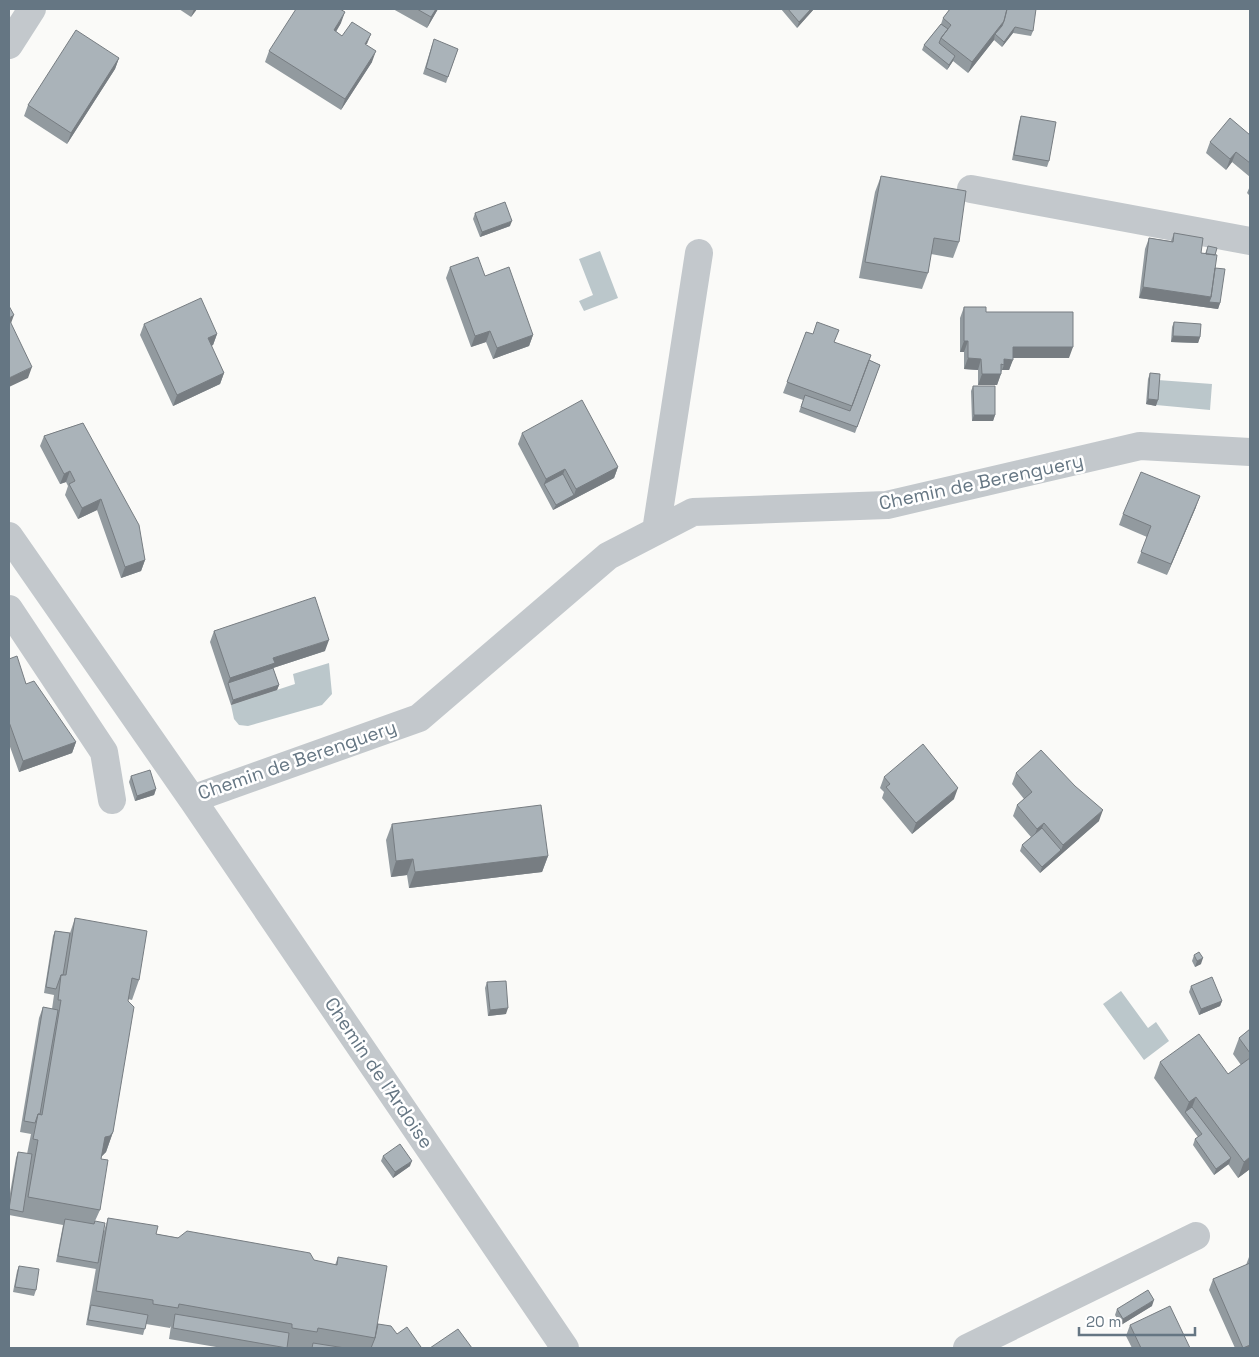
<svg xmlns="http://www.w3.org/2000/svg" width="1259" height="1357" font-family="'Space Grotesk',sans-serif">
<style>
.water{fill:#bbc7cb}
.lines{fill:none;stroke-linecap:round;stroke-linejoin:round}
.minor{stroke:#c3c8cc;stroke-width:28}
.wall{fill:#929a9f}
.shaded-wall{fill:#777d82}
.building{fill:#aab3b9;stroke:#777d82}
.labels{text-anchor:middle;dominant-baseline:central;stroke-width:5;stroke-linejoin:round;paint-order:stroke}
.street-label{font-size:19px;fill:#657683;stroke:#fff}
</style>
<rect width="100%" height="100%" fill="#fafaf8"/>
<path class="water" d="M600,251L618,298L584,311L579,301L593,295L579,259Z
M1158,380L1212,384L1210,410L1156,405Z
M329,663L332,694L322,705L248,726L239,725L234,719L231,705L295,684L293,674Z
M1121,991L1148,1028L1156,1022L1169,1041L1144,1060L1103,1004Z"/>
<g class="lines">
<path class="minor" d="M9,45L32,9
M971,189L1250,241
M656,531L699,253
M9,536L192,799L419,718L608,556L693,512L887,505L1140,446L1250,452
M9,609L104,752L112,800
M192,799L565,1348
M967,1348L1196,1236"/>
</g>
<path class="wall" d="M179,9H197L191,17Z
M393,9H438L427,28Z
M781,9H814L797,28Z
M950,9L1033,31L1031,36L1013,33L1002,47L994,40L968,73L953,61L947,70L922,50L924,45L941,24L943,18Z
M341,23L336,32L342,36L366,45L372,62L341,110L265,62L269,51Z
M432,45L458,49L446,83L423,74Z
M119,58L115,69L67,144L24,116L28,105Z
M1021,116L1049,161L1047,167L1012,160L1019,122Z
M1250,135V177L1232,162L1226,170L1206,153L1210,142Z
M881,176L959,242L953,258L931,254L928,273L922,289L859,278L875,192Z
M1250,186V196L1247,193Z
M475,213L510,226L480,237L473,219Z
M1174,233L1201,253L1205,254L1208,246L1215,255V268L1220,303L1218,309L1139,298L1145,249L1149,238L1171,241Z
M450,267L485,276L533,335L529,346L493,359L486,342L471,347L446,278Z
M964,307L986,312L1069,358H1013L1009,370H1002L997,385H978V370L964,369V352H960V318Z
M1174,322L1200,337L1198,343L1171,342L1172,327Z
M144,324L217,334L213,345L211,346L224,373L220,384L173,406L140,335Z
M806,332L834,342L869,360L880,365L855,433L799,412L803,400L783,393Z
M1150,373L1156,406L1146,404L1148,379Z
M973,386L995,415L993,421H972L971,391Z
M83,423L145,560L141,571L121,578L97,510L78,519L65,495L68,486L66,482L60,484L40,446L44,436Z
M522,433L618,467L614,478L553,510L518,444Z
M1196,507L1167,575L1137,563L1147,537L1119,525L1123,514Z
M214,631L325,651L273,668L279,685L277,690L231,705L210,642Z
M9,659L26,684L76,742L72,753L19,772L9,744Z
M1016,773L1099,821L1040,873L1020,851L1022,845L1031,837L1013,816L1017,805L1024,799L1012,784Z
M131,776L156,789L154,795L135,801L129,782Z
M884,777L954,799L912,834L882,798L884,792L880,788Z
M392,824L548,856L542,872L409,888L407,875L391,877L386,840Z
M75,918L139,980L132,1000L128,999L113,1132L106,1152L101,1157L100,1210L95,1221L104,1231L108,1218L156,1234L314,1260L335,1265L338,1257L378,1324L421,1347L420,1348H222L169,1339L171,1326L170,1328L146,1324L143,1335L86,1325L96,1268V1269L56,1262L63,1225L9,1215V1199L16,1158L18,1152L27,1154L31,1134L20,1132L39,1018L43,1007L52,1009L54,995L44,993L53,936L55,931L70,933Z
M1194,955L1201,964L1195,967L1192,961Z
M487,982L506,1014L488,1016L485,988Z
M1191,986L1222,1001L1220,1006L1199,1015L1189,992Z
M1250,1029V1169L1238,1178L1228,1164L1214,1175L1193,1145L1195,1139L1198,1137L1154,1078L1160,1062L1228,1074L1241,1065L1233,1054L1239,1038Z
M383,1156L410,1166L393,1178L381,1161Z
M1250,1256V1348H1235L1209,1290L1213,1279L1246,1265L1249,1257Z
M19,1266L36,1290L34,1296L13,1292L17,1271Z
M1152,1306L1121,1325L1115,1315L1117,1309Z
M1130,1325L1190,1348H1132L1126,1336Z"/>
<path class="shaded-wall" d="M194,9H197L191,17Z
M436,9H438L427,28L431,17Z
M811,9H814L797,28L799,22Z
M345,12L341,23L330,41L334,30Z
M1004,21L1000,32L995,34L994,40L968,73L972,62Z
M1015,27L1013,33L1002,47L1004,42Z
M371,34L367,44H365Z
M376,51L372,62L341,110L345,99Z
M955,56L953,61L947,70L949,65Z
M119,58L115,69L67,144L71,133Z
M1236,152L1232,162L1226,170L1230,159Z
M512,221L510,226L480,237L482,232Z
M1143,287L1211,297L1220,303L1218,309L1139,298Z
M14,315L10,326L9,327V318Z
M490,331L486,342L471,347L475,336Z
M217,334L213,345L204,349L208,338Z
M533,335L529,346L493,359L497,348Z
M1173,336L1200,337L1198,343L1171,342Z
M964,341H968L964,352H960Z
M1013,347H1073L1069,358H1009Z
M968,358L981,359L978,370L964,369Z
M1004,359L1013,360L1009,370H1002L1004,365Z
M32,367L28,378L9,387V378Z
M224,373L220,384L173,406L177,395Z
M982,374H1001L997,385H978Z
M1148,399L1158,400L1156,406L1146,404Z
M974,415H995L993,421H972Z
M618,467L614,478L553,510L556,505L574,495L576,489Z
M565,469L561,480L544,484L546,479Z
M70,471L66,482L60,484L64,474Z
M1200,496L1196,507L1167,575L1171,564Z
M101,499L97,510L78,519L82,508Z
M145,560L141,571L121,578L125,567Z
M329,640L325,651L273,668L271,674L228,683L230,678L273,658Z
M279,685L277,690L231,705L233,700Z
M76,742L72,753L19,772L23,761Z
M958,788L954,799L912,834L916,823Z
M156,789L154,795L135,801L137,796Z
M1103,810L1099,821L1040,873L1042,867L1061,850L1063,845Z
M1044,823L1040,833L1033,839L1037,829Z
M548,856L542,872L409,888L415,872Z
M413,859L407,875L391,877L396,861Z
M1203,958L1201,964L1195,967L1197,961Z
M1222,1001L1220,1006L1199,1015L1201,1009Z
M508,1008L506,1014L488,1016L490,1010Z
M1196,1097L1190,1113L1185,1112L1189,1102Z
M113,1132L106,1152L102,1156L98,1157L105,1137Z
M1250,1157V1169L1238,1178L1244,1162Z
M1231,1158L1229,1164L1214,1175L1216,1169Z
M412,1161L410,1166L393,1178L395,1172Z
M1154,1300L1152,1306L1121,1325L1123,1319Z
M1250,1345V1348H1243Z"/>
<path class="building" d="M296,9H340L345,12L334,30L342,36L352,22L371,34L365,44L376,51L345,99L269,51Z
M417,9H436L431,17Z
M788,9H811L799,22Z
M950,9H1007L1004,21L972,62L941,38L951,25L943,18Z
M1007,9H1036L1033,31L1015,27L1004,42L995,34L1002,26L1004,21Z
M941,24L948,29L941,38L939,43L955,56L949,65L924,45Z
M76,30L119,58L71,133L28,105Z
M434,39L458,49L448,77L426,68Z
M1021,116L1056,122L1049,161L1014,155Z
M1230,118L1250,135V163L1236,152L1230,159L1210,142Z
M881,176L966,191L959,242L934,238L928,273L865,262Z
M505,202L512,221L482,232L475,213Z
M1174,233L1203,238L1201,253L1217,255L1211,297L1143,287L1149,238L1173,242Z
M1208,246L1217,248L1215,255L1206,254Z
M478,257L485,276L509,267L533,335L497,348L490,331L475,336L450,267Z
M1215,268L1225,269L1220,303L1209,302L1211,297Z
M201,298L217,334L208,338L224,373L177,395L144,324Z
M9,306L14,315L9,318Z
M964,307H986V312H1073V347H1013V360L1004,359V365L1001,364V374H982L981,359L968,358V341H964Z
M9,319L32,367L9,378Z
M817,322L839,330L834,342L871,355L852,406L787,382L806,332L813,334Z
M1174,322L1201,324L1200,337L1173,336Z
M869,360L880,365L857,427L801,407L805,395L850,411Z
M1150,373L1160,374L1158,400L1148,399Z
M973,386H995V415H974Z
M582,400L618,467L576,489L565,469L546,479L522,433Z
M83,423L139,525L145,560L125,567L101,499L82,508L69,484L75,481L70,471L64,474L44,436Z
M1141,472L1200,496L1171,564L1141,552L1151,526L1123,514Z
M563,474L574,495L556,505L544,484Z
M315,597L329,640L273,658L275,663L230,678L214,631Z
M17,656L26,684L34,681L76,742L23,761L9,722V659Z
M273,668L279,685L233,700L228,683Z
M923,744L958,788L916,823L886,787L890,784L884,777Z
M1041,750L1075,786L1103,810L1063,845L1044,823L1037,829L1017,805L1032,792L1016,773Z
M150,770L156,789L137,796L131,776Z
M541,805L548,856L415,872L413,859L396,861L392,824Z
M1042,828L1061,850L1042,867L1022,845Z
M75,918L147,931L139,980L132,978L128,1001L134,1007L113,1132L110,1136L105,1137L101,1159L108,1160L100,1210L28,1197L38,1140L33,1139L38,1114L42,1115L61,1000H58L61,975H66Z
M55,931L70,933L63,975H61L56,989L46,987Z
M1199,952L1203,958L1197,961L1194,955Z
M1212,977L1222,1001L1201,1009L1191,986Z
M506,981L508,1008L490,1010L487,982Z
M43,1007L58,1010L40,1114H38L35,1123L24,1121Z
M1250,1029V1053L1239,1038Z
M1199,1034L1228,1074L1250,1058V1157L1244,1162L1196,1097L1189,1102L1160,1062Z
M1192,1107L1231,1158L1216,1169L1195,1139L1202,1134L1185,1112Z
M400,1144L412,1161L395,1172L383,1156Z
M18,1152L32,1154L23,1212L9,1209Z
M108,1218L158,1226L156,1234L178,1238L187,1231L310,1253L314,1260L337,1265L338,1257L387,1266L375,1338L318,1328L317,1332L292,1328V1324L179,1304L178,1308L153,1304V1300L96,1291Z
M65,1219L94,1224L95,1221L105,1223L98,1263L58,1256Z
M1250,1263V1345L1243,1348L1213,1279Z
M19,1266L39,1269L36,1290L15,1287Z
M1148,1290L1154,1300L1123,1319L1117,1309Z
M91,1305L148,1315L145,1329L88,1320Z
M1170,1306L1190,1348H1141L1130,1325Z
M175,1314L289,1333L287,1348L173,1328Z
M378,1324L391,1326L397,1334L407,1327L421,1347L419,1348H371L375,1338Z
M458,1329L472,1348H430Z
M313,1343L345,1348H312Z"/>
<g class="labels">
<g class="street-label">
<text transform="translate(981 482) rotate(-12)">Chemin de Berenguery</text>
<text transform="translate(297 760) rotate(-19)">Chemin de Berenguery</text>
<text transform="translate(379 1073) rotate(56)">Chemin de l'Ardoise</text>
</g>
</g>
<rect width="1259" height="1357" fill="none" stroke="#657683" stroke-width="20"/>
<path d="M1079 1327v8h116v-8" fill="none" stroke="#657683" stroke-width="2.5"/>
<text x="1086" y="1327" font-size="15" fill="#657683" stroke="#ffffff" stroke-width="4" paint-order="stroke">20 m</text>
</svg>
